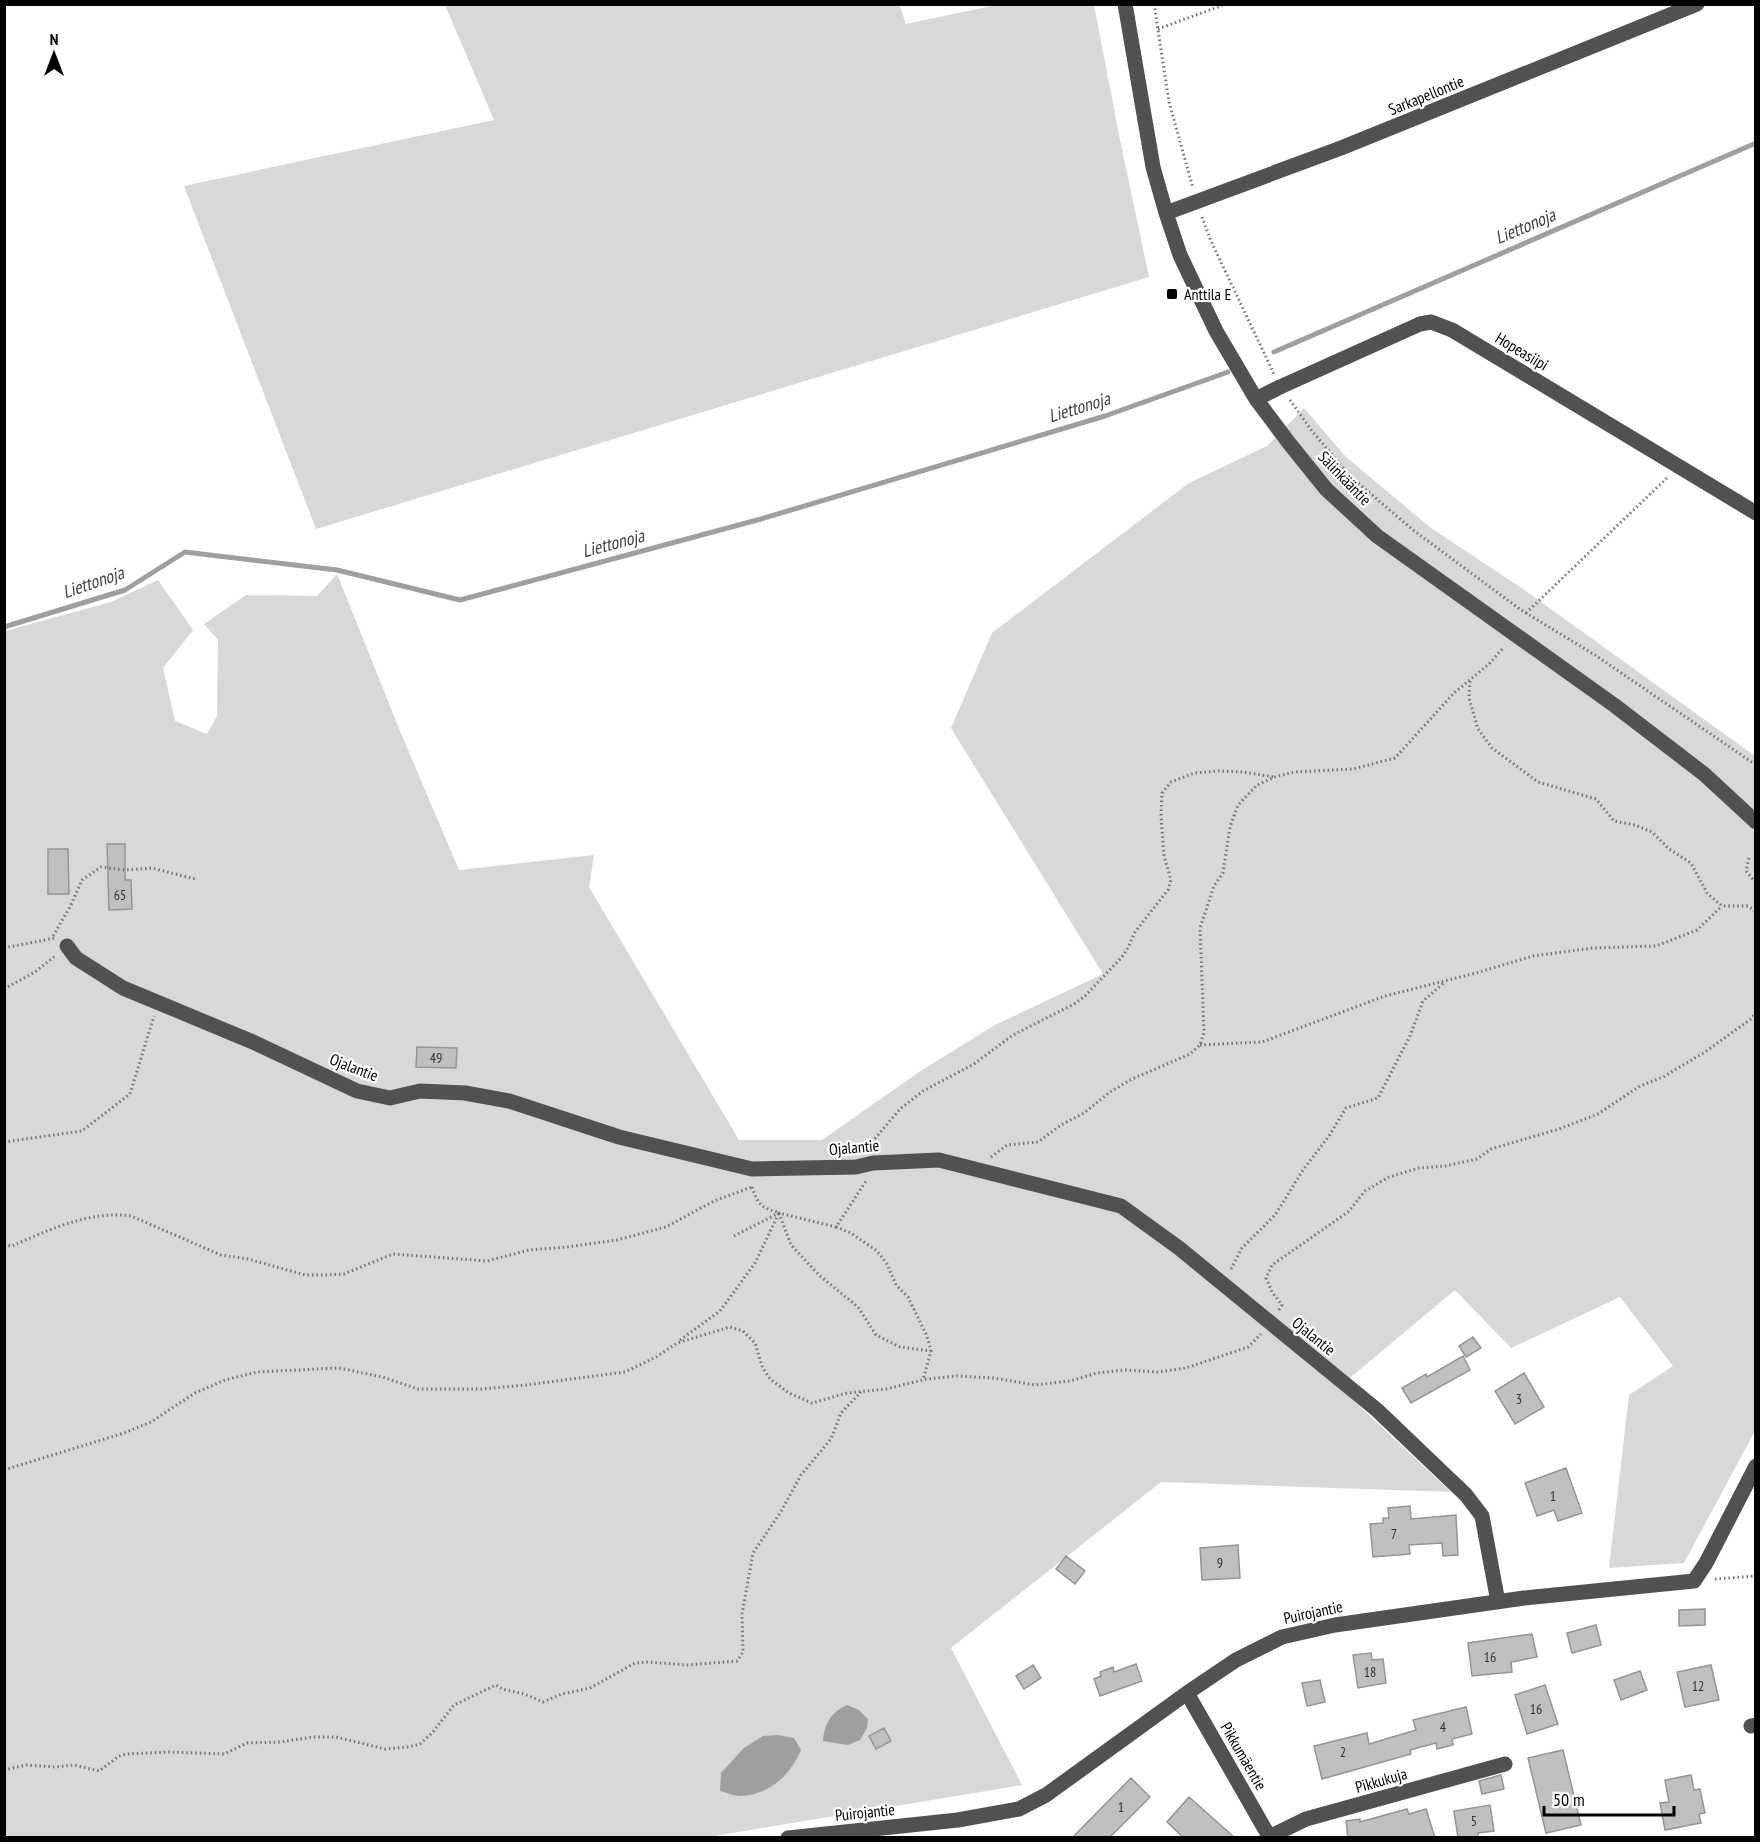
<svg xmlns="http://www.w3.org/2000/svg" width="1760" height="1842" font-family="'PT Sans Narrow',sans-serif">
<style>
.green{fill:#d8d8d8}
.water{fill:#9f9f9f}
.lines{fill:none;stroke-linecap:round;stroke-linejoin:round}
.stream{stroke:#9f9f9f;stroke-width:5}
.building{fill:#c0c0c0;stroke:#959595;stroke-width:1.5}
.path{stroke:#737373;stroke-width:3;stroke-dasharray:1.5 3;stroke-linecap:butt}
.minor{stroke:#515151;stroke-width:15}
.poi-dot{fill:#000;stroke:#fff;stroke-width:2}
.labels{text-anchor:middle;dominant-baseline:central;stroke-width:4.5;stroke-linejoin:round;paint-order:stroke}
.number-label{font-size:14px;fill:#303030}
.street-label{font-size:16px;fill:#000;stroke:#fff}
.poi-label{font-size:16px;fill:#000;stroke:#fff;text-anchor:start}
.water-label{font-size:18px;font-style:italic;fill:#404040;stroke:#fff}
</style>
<rect width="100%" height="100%" fill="#fff"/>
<path class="green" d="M899,4L906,24L996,5H1094L1119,135L1149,277L316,529L184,186L494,120L445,5Z
M1304,408L1346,457L1431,528L1523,589L1755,756V1431L1684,1563L1609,1568L1629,1395L1673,1366L1620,1297L1511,1348L1455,1290L1339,1387L1451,1492L1161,1482L951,1648L1022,1785L708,1837L5,1838V631L111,602L158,580L193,630L163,668L175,721L207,734L217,716L218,640L204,624L246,595L317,596L337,574L400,731L459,870L594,855L589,887L739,1140H822L922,1070L995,1025L1103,974L951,728L992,633L1189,483L1267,446Z"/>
<path class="water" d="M847,1705L859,1710L868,1719L867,1728L860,1740L848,1745L823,1741C824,1724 831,1712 847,1705Z
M777,1735L794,1738L801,1750C790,1776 768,1796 739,1796C733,1796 726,1792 720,1791L721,1773L744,1748L763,1736Z"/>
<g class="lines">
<path class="stream" d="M1274,352L1756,143
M4,627L125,590L185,552L337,570L460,600L761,519L1105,416L1228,372"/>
</g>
<path class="building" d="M107,844H125V880H131L132,909L109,910Z
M48,849H68L69,894H48Z
M417,1047L457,1048L456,1068L416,1067Z
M1473,1337L1481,1348L1466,1357L1459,1346Z
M1463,1356L1470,1370L1411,1403L1402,1388L1426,1374L1427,1377Z
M1524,1373L1544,1407L1515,1424L1495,1391Z
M1566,1468L1582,1513L1558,1521L1554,1510L1537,1516L1525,1483Z
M1410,1506L1411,1519L1456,1515L1458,1555L1443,1556L1442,1543L1409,1545L1410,1554L1373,1557L1370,1524L1383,1523V1518H1389L1388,1508Z
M1238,1545L1240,1578L1202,1580L1200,1548Z
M1066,1556L1085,1571L1075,1584L1056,1569Z
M1705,1609V1625L1679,1626V1610Z
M1596,1625L1601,1645L1572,1653L1567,1633Z
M1532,1634L1537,1657L1511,1662L1512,1672L1472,1676L1468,1643Z
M1371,1653L1372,1660L1383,1659L1386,1683L1358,1688L1353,1655Z
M1136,1664L1142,1681L1100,1696L1094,1679L1101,1676L1100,1672L1113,1667L1114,1672Z
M1033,1665L1041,1678L1024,1689L1016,1676Z
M1711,1665L1719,1700L1685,1707L1677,1672Z
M1640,1671L1647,1690L1621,1700L1614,1680Z
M1320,1680L1325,1702L1307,1706L1302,1683Z
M1545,1685L1558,1724L1527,1734L1515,1695Z
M1466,1707L1472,1734L1452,1739L1453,1745L1437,1749L1436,1743L1410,1750L1411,1754L1322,1779L1314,1746L1367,1733L1369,1744L1416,1730L1413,1720Z
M884,1728L891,1741L876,1749L869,1736Z
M1563,1750L1581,1825L1546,1833L1528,1758Z
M1501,1775L1504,1789L1482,1794L1479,1781Z
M1691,1775L1694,1790L1700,1789L1705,1813L1699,1814L1701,1823L1665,1830L1660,1803L1669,1802L1665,1780Z
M1131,1778L1150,1797L1109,1838H1072Z
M1189,1797L1235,1838H1184L1167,1822Z
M1490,1805L1494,1831L1478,1833V1838H1458L1454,1811Z
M1407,1809L1409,1814L1426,1809L1435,1838H1348L1346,1821L1360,1819V1822Z"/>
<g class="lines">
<path class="path" d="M1154,4L1169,102L1193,188
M1158,29L1226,4
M1202,217L1211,241L1274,374
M1290,400L1312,431L1350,476L1413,530L1521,610L1595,655L1756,765
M1526,613L1668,477
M1470,681L1469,698L1478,729L1492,748L1538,782L1596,799L1614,821L1635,825L1652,832L1669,849L1691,863L1707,893L1722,906H1748L1756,912
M1749,858L1746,871L1756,883
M53,936L70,907L82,880L101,867L125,870L152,868L195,879
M4,948L55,938
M4,989L35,972L55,956
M1200,1045L1262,1042L1385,996L1476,973L1533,956L1593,948L1656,946L1697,930L1722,906
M4,1142L82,1131L130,1094L154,1016
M866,1149L900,1109L923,1091L974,1064L1013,1035L1074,1004L1085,996L1122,957L1129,946L1135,932L1168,890L1171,880L1164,856L1161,816L1162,793L1171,782L1194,773L1218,771L1243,772L1274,777
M991,1157L1007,1145L1038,1142L1061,1125L1084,1113L1110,1092L1132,1079L1190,1054L1200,1045L1204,1032L1200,928L1214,886L1223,873L1230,827L1238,805L1257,785L1275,777L1294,772L1353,769L1395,758L1454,693L1489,664L1504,647
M752,1187C758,1204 760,1207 777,1212
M779,1213L791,1245L820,1276L858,1307L876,1335L900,1347L931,1351
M836,1227L851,1233L877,1251L887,1264L896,1285L908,1297L927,1336L931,1351L923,1380
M734,1236L779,1213L836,1227L866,1181
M4,1245L12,1246C48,1230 91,1210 131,1216L221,1255L248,1259L305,1275H324L344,1274L393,1254L487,1261L529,1250L567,1247L617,1240L666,1227L714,1201L752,1187
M1231,1269L1242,1248L1275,1215L1303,1170L1329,1136L1346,1108L1378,1098L1410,1036L1423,1001L1445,982
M1279,1310L1282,1305L1272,1292L1266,1278L1272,1265L1348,1212L1365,1191L1389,1177L1419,1168L1445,1166L1477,1159L1491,1149L1559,1129L1598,1114L1640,1086L1663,1077L1705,1052L1751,1019L1756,1013
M680,1340L720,1311L755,1263L779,1213
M4,1470L124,1433L151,1422L195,1393L225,1380L257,1372L339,1368L382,1377L418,1389H482L526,1385L625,1372L656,1357L677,1343L730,1327L743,1331L755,1343L762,1366L770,1379L789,1393L812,1403L847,1393L886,1389L927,1379L957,1376L994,1378L1035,1385L1070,1381L1097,1373L1125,1370L1158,1372L1186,1368L1248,1347L1261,1334
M1715,1579L1756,1576
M4,1770L26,1765L56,1767L74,1765L99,1771L119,1756L127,1754L169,1752L224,1754L247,1743L280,1742L313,1737H336L385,1749L408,1747L420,1744L432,1733L454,1705L496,1685L502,1689L524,1694L543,1702L562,1694L590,1688L635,1663L648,1662L687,1665L737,1661L743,1652L742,1614L753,1553L780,1513L801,1475L831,1439L841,1413L861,1392"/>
<path class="minor" d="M1125,4L1153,167L1166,213L1180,255L1216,331L1256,399L1289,443L1326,489L1377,536L1614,705L1704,774L1756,822
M1166,213L1341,148L1697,4
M1256,399L1280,387L1420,324L1431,322L1452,330L1756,513
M67,946L76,958L123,988L253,1042L357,1091L390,1098L420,1091L465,1093L509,1101L619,1137L752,1169L856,1167L873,1163L939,1160L1121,1206L1179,1248L1377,1410L1466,1495L1482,1516L1498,1602
M1187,1693L1270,1838
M1751,1726L1756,1725
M1269,1837L1306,1819L1505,1764
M788,1838L958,1820L1019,1809L1046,1795L1187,1693L1236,1660L1282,1637L1335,1625L1524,1598L1694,1581L1706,1563L1756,1466"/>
</g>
<rect class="poi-dot" x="1166" y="288" width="12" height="12" rx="3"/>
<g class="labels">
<g class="number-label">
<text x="120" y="895">65</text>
<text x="436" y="1058">49</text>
<text x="1519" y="1399">3</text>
<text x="1553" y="1496">1</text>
<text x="1394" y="1534">7</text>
<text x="1220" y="1563">9</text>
<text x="1490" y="1657">16</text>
<text x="1370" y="1672">18</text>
<text x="1698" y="1686">12</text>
<text x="1536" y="1709">16</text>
<text x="1443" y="1727">4</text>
<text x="1343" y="1752">2</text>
<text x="1121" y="1807">1</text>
<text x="1474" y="1821">5</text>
</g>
<g class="street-label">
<text transform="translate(1426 95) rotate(-22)">Sarkapellontie</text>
<text transform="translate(1522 351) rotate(31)">Hopeasiipi</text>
<text transform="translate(1345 478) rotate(46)">Sälinkääntie</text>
<text transform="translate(354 1067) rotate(21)">Ojalantie</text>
<text transform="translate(854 1147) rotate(-5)">Ojalantie</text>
<text transform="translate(1314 1336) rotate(39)">Ojalantie</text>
<text transform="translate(1313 1612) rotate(-12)">Puirojantie</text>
<text transform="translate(1244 1756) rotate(60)">Pikkumäentie</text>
<text transform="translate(1381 1780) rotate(-16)">Pikkukuja</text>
<text transform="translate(865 1812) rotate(-6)">Puirojantie</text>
</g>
<g class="poi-label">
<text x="1184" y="294">Anttila E</text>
</g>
<g class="water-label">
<text transform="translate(1525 226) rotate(-23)">Liettonoja</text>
<text transform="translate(1079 407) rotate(-17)">Liettonoja</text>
<text transform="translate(613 543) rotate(-15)">Liettonoja</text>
<text transform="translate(93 582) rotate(-19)">Liettonoja</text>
</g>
</g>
<rect width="1760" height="1842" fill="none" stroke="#000000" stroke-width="12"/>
<g transform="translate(54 54)" stroke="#ffffff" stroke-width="4.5" paint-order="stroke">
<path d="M0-4.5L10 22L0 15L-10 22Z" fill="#000000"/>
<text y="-9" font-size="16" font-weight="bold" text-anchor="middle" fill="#000000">N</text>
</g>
<path d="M1544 1806v9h130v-9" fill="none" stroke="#000000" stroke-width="3"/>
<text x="1553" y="1806" font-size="18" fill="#000000" stroke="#ffffff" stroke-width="4.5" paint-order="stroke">50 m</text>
</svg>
